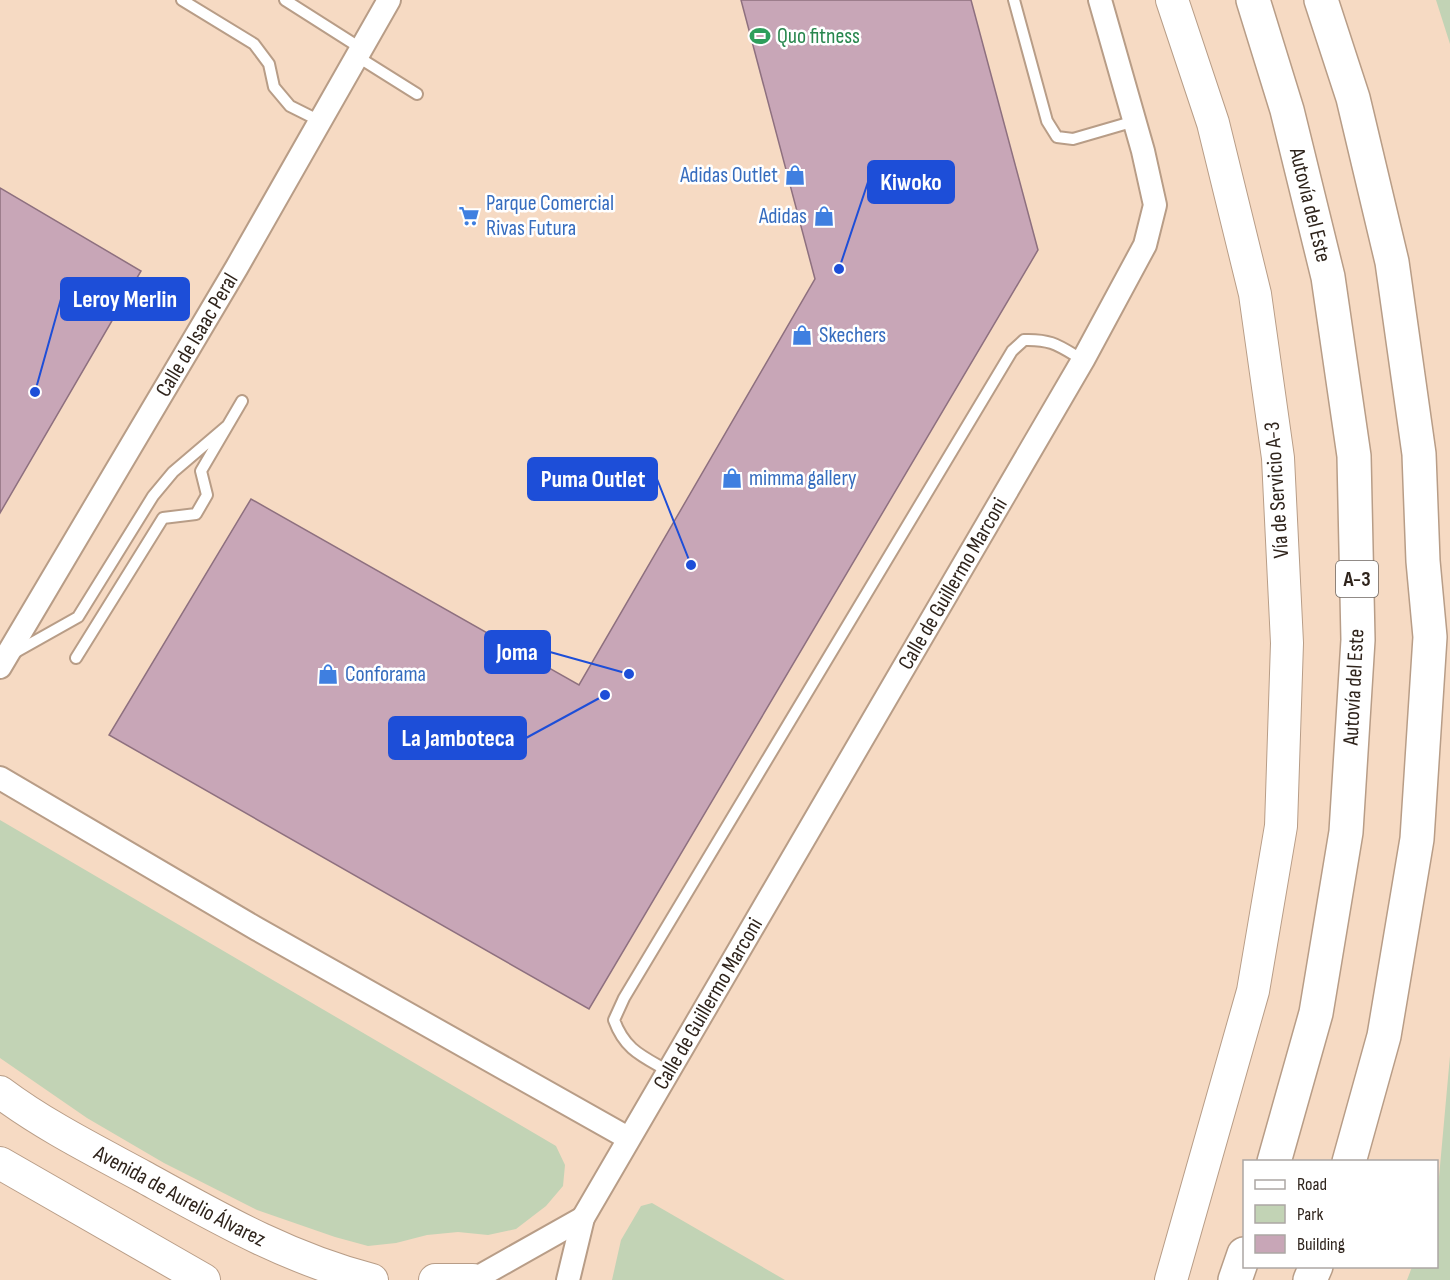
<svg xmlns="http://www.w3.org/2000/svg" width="1450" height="1280" font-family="'Sofia Sans Condensed',sans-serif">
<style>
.green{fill:#c2d3b5}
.building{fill:#c8a6b7;stroke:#8e707f;stroke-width:1.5}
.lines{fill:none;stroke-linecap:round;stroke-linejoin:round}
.service-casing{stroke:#b89d87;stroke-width:14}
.minor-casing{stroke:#b89d87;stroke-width:26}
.secondary-casing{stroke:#b89d87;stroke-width:34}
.motorway-casing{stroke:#b89d87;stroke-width:36}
.service{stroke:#fff;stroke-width:10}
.minor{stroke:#fff;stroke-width:22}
.secondary{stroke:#fff;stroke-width:32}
.motorway{stroke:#fff;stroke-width:33}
.labels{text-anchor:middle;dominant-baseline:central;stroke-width:5;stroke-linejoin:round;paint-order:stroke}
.shield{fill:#fff;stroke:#6d6660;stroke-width:1.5}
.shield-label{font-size:21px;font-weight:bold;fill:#2f241c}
.leisure-label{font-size:22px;fill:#27864d;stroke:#fff;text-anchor:start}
.shop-label{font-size:22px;fill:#366cbe;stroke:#fff;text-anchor:start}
.street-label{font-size:22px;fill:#2f241c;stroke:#fff}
.leader{fill:none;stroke:#1d4ed8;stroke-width:2}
.callout-dot{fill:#1d4ed8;stroke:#fff;stroke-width:2}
.callout{fill:#1d4ed8;stroke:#1d4ed8;stroke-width:2}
.callout-label{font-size:24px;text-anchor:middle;font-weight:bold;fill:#fff}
</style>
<rect width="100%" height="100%" fill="#f6dac3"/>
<path class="green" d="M1436,0H1450V44Z
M0,820L556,1146L565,1165L563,1186L546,1206L516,1229L488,1235L458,1232L427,1235L396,1243L368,1246L335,1237L257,1210L164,1163L87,1118L0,1058Z
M1450,1056V1280H1407L1412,1267L1436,1266L1437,1199Z
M652,1203L785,1280H612L621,1240L641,1206Z"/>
<path class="building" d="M741,0H971L1038,250L589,1009L109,735L251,499L579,685L815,279Z
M0,188L141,271L0,513Z"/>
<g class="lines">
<g class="service-casing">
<path id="service" d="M182,0L254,44L269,64L274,87L290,106L320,121
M285,0L362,49
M1014,0L1047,121L1057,137L1073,139L1135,121
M358,57L417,94
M14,653L78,617L153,496L173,472L227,426
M76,658L163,518L196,514L207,495L201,471L242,401
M668,1071C642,1056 625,1050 614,1020L624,998L1012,351L1024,340C1052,339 1059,346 1083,360"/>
</g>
<g class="minor-casing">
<g id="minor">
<path id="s1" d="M0,667L237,267L389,0"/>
<path d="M0,778L257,929L628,1138"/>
<path d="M473,1280L583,1218"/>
<path id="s2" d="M568,1280L583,1218L1083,360L1145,245L1155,205L1143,151L1100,0"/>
</g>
</g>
<g class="secondary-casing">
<g id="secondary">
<path id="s3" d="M0,1092C44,1125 94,1150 142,1176C218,1218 287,1258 372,1280"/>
<path d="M0,1163L204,1280"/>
<path d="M435,1280H473"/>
<path d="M1171,1280L1253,991L1281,826L1287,643L1278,458L1255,294L1213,123L1172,0"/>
</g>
</g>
<g class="motorway-casing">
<g id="motorway">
<path id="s4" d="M1253,0L1287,110L1328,277L1354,456L1358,640L1346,832L1316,1013L1274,1162"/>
<path d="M1321,0L1353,98L1392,262L1419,454L1423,561L1430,637L1417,839L1384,1036L1349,1162"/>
<path d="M1235,1280L1244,1254"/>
<path d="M1310,1280L1316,1266"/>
</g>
</g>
<use href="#service" class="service"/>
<use href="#minor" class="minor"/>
<use href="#secondary" class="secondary"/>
<use href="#motorway" class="motorway"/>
</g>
<defs>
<g id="stadium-bare" transform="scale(1.62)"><path d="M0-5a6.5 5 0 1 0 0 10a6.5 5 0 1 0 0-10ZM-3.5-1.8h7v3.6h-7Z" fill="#2e9e5b" stroke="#fff" stroke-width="2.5" paint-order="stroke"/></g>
<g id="shop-bare" transform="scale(1.62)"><path d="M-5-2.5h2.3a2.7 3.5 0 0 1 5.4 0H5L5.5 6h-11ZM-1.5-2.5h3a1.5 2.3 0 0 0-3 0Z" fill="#3f7fe0" stroke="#fff" stroke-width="2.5" paint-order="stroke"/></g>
<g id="supermarket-bare" transform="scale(1.62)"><path d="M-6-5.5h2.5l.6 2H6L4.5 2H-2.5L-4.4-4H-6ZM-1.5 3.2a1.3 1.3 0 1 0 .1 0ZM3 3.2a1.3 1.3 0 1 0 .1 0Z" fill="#3f7fe0" stroke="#fff" stroke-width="2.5" paint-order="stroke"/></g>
</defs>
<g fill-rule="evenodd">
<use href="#stadium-bare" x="760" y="36"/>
<use href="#shop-bare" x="795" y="175"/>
<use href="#supermarket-bare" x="469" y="216"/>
<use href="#shop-bare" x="824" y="216"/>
<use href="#shop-bare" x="802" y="335"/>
<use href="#shop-bare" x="732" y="478"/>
<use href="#shop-bare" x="328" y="674"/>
</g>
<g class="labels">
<rect class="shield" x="1336" y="561" width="42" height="36" rx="4.5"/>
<g class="shield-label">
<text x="1357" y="579">A-3</text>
</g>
<g class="leisure-label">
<text x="777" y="36">Quo fitness</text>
</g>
<g class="shop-label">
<text x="778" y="175" text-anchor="end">Adidas Outlet</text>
<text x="486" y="203">Parque Comercial<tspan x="486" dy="25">Rivas Futura</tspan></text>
<text x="807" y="216" text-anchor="end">Adidas</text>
<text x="819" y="335">Skechers</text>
<text x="749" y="478">mimma gallery</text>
<text x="345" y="674">Conforama</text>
</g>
<g class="street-label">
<text stroke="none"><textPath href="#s4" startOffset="213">Autovía del Este</textPath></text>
<text stroke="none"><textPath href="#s1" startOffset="386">Calle de Isaac Peral</textPath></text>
<text transform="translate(1277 490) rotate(-94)">Vía de Servicio A-3</text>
<text stroke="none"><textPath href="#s2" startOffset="798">Calle de Guillermo Marconi</textPath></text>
<text transform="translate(1354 687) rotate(-87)">Autovía del Este</text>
<text stroke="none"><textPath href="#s2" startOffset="312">Calle de Guillermo Marconi</textPath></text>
<text stroke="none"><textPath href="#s3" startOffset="208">Avenida de Aurelio Álvarez</textPath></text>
</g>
</g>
<path class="leader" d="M839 269L868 182M35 392L61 299M691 565L657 479M629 674L550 652M605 695L526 738"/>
<g class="callout-dot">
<circle cx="839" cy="269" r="6"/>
<circle cx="35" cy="392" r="6"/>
<circle cx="691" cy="565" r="6"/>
<circle cx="629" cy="674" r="6"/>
<circle cx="605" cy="695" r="6"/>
</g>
<g class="callout">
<rect x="868" y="161" width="86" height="42" rx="6"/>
<rect x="61" y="278" width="128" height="42" rx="6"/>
<rect x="528" y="458" width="129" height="42" rx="6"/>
<rect x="485" y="631" width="65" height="42" rx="6"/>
<rect x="389" y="717" width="137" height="42" rx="6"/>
</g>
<g class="callout-label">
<text x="911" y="190">Kiwoko</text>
<text x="125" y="307">Leroy Merlin</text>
<text x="593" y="487">Puma Outlet</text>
<text x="517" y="660">Joma</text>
<text x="458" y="746">La Jamboteca</text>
</g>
<rect x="1243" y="1160" width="195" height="108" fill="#ffffff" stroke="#aca7a4" stroke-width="1.5"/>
<rect x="1255" y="1180" width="30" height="9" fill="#ffffff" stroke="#aca7a4" stroke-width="1.5"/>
<text x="1297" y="1190" font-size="18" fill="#2f241c">Road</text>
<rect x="1255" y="1205" width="30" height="18" fill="#c2d3b5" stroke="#aca7a4" stroke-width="1.5"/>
<text x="1297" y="1220" font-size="18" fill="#2f241c">Park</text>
<rect x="1255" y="1235" width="30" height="18" fill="#c8a6b7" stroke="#aca7a4" stroke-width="1.5"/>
<text x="1297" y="1250" font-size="18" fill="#2f241c">Building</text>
</svg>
